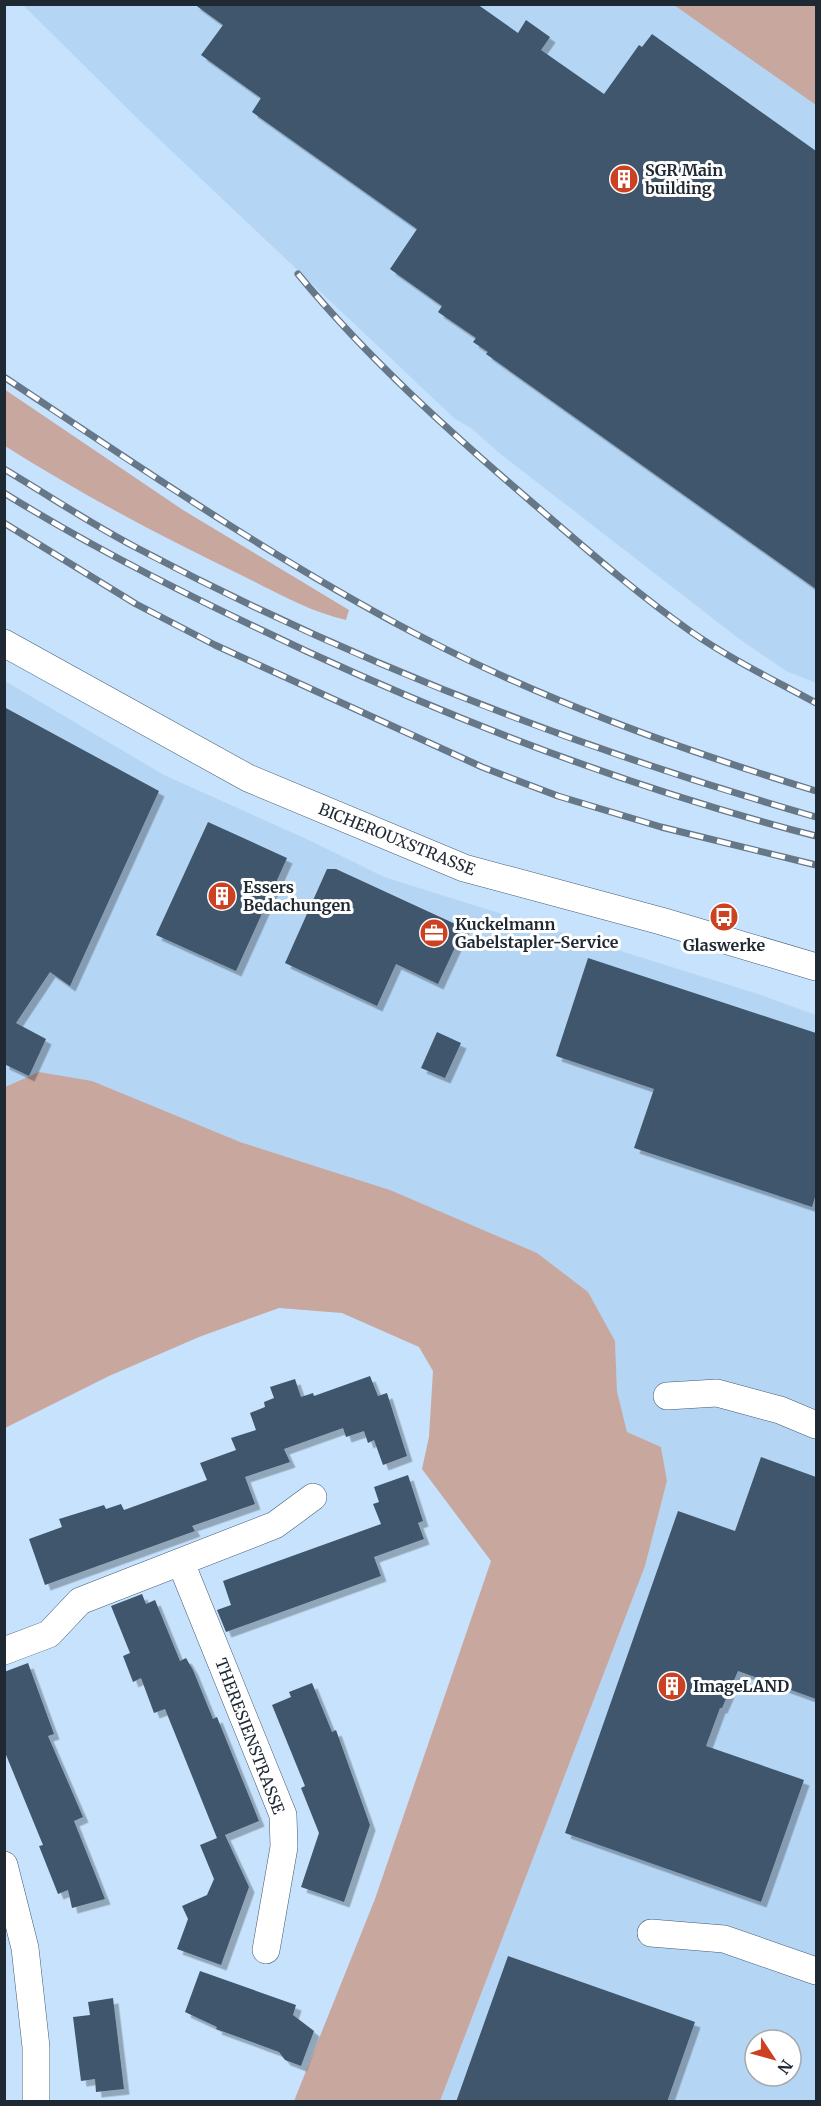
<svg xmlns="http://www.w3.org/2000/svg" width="821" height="2106" font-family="Merriweather,serif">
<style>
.built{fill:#b5d5f4;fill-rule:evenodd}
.green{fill:#c8a79f}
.building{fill:#3f576c;filter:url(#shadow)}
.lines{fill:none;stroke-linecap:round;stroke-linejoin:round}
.minor-casing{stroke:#435b71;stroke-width:28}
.minor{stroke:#fff;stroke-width:27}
.rail-casing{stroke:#678;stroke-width:7}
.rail{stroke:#fff;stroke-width:4.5;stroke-dasharray:14;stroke-linecap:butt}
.labels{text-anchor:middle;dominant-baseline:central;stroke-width:6;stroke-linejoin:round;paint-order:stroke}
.poi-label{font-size:16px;font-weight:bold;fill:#1f2933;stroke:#fff;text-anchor:start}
.street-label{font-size:16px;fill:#1f2933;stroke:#fff}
</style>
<defs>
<filter id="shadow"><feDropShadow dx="5.5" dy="5.5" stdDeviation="0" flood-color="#0004"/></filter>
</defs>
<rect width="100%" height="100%" fill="#c7e2fc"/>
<path class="built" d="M23,5H816V683L786,671L738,638L498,452L471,428L455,419L142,123Z
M5,681L164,775L313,842L384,877L758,994L816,1015V2101H440L645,1566L667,1481L661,1447L627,1432L617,1391L615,1341L390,1190L240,1142L5,1087ZM755,2040H791V2076H755Z"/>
<path class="green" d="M674,5H816V105Z
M4,389L183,510L349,610L346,620C308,611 276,592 241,575C160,536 81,494 5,446Z
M39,1072L92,1081L240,1142L390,1190L537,1253L588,1292L615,1341L617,1391L627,1432L661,1447L667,1481L645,1566L440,2101H294L375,1899L491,1561L422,1469L429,1437L433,1371L419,1347L342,1313L279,1308L199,1337L109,1376L5,1428V1087Z"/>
<path class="building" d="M194,4H477L518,33L526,20L550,37L541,50L604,94L639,45L642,47L652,34L816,151V589L486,354L488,352L473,342L476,338L438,312L442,306L390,269L417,229L252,112L261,98L201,55L223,25Z
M4,707L159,791L70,986L50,972L16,1023L46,1039L29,1076L4,1064Z
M208,822L287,858L236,971L156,935Z
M327,869H336L464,928L438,984L396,964L377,1006L285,963Z
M588,958L816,1033V1194L812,1207L634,1148L654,1089L556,1056Z
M437,1032L461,1043L445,1078L421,1068Z
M370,1376L378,1396L387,1393L407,1456L383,1465L374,1440L368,1443L364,1431L346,1437L343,1428L284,1449L290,1462L245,1477L255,1504L192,1526L195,1531L45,1585L29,1539L62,1527L59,1519L104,1505L106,1509L121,1504L124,1510L207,1480L200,1463L236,1450L231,1438L256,1430L250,1413L265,1407L264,1402L274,1398L270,1387L295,1379L301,1397L313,1393L314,1396Z
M761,1457L816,1477V1699L738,1671L722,1708H720L706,1746L804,1780L761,1902L565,1833L678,1511L735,1531Z
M408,1475L423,1521L418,1523L424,1539L374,1557L381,1576L226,1632L217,1610L231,1605L223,1581L381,1524L373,1504L379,1502L374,1487Z
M142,1594L146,1604L155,1600L180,1661L186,1658L193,1670L213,1719L217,1717L259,1821L225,1835L249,1887L221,1965L177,1949L188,1919L182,1906L207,1895L214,1879L200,1845L217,1838L165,1709L154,1713L141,1678L133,1682L123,1656L130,1653L111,1606Z
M28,1663L54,1734L48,1736L83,1817L74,1821L105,1899L72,1908L68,1890L58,1894L39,1846L43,1845L4,1750V1672Z
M312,1683L332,1732L336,1730L370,1825L344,1902L301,1887L319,1833L301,1788L305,1786L272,1705L291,1697L289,1692Z
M508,1956L695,2022L667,2102H456Z
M200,1971L296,2005L293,2015L314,2031L301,2066L285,2060L279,2052L216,2029L217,2027L185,2012Z
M113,1998L124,2089L96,2092L95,2079L81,2081L73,2017L90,2015L88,2002Z"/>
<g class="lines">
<g class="minor-casing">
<path id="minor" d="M4,643L248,778L464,868L661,921L816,967
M667,1396L717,1393L780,1410L816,1425
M181,1563L283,1815L284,1847L266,1950
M4,1651L49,1634L80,1601L275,1525L313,1497
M4,1865L25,1948L36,2047V2102
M651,1933L724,1939L816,1971"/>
</g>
<use href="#minor" class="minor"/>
<g class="rail-casing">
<path id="rail" d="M298,274C369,360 451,433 535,505C585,548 636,593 690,631C730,659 774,680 816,703
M4,377C138,466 272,558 414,633C542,700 679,749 816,791
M4,469C48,495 91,524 137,548C355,663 579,749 816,817
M4,493C101,553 203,603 306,651C471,727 640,791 816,836
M4,523L136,604L215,645L482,767L558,796L661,827L816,865"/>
</g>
<use href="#rail" class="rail"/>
</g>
<defs>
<g id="building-disc" transform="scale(1.5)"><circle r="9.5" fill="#cb4121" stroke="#fff"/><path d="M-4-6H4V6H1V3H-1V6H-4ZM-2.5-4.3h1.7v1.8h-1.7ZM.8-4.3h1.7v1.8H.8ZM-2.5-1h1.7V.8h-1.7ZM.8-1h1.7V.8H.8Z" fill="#fff"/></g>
<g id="bus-disc" transform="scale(1.5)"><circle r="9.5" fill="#cb4121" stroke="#fff"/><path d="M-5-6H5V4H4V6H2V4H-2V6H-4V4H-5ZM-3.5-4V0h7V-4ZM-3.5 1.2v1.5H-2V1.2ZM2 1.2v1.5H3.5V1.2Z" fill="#fff"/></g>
<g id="office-disc" transform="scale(1.5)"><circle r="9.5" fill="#cb4121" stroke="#fff"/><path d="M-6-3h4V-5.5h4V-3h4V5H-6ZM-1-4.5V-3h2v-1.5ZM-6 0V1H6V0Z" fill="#fff"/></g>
</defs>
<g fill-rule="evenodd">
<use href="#building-disc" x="624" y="179"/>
<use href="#building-disc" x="222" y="896"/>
<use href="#bus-disc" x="724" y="917"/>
<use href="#office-disc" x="434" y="933"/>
<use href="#building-disc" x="672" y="1686"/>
</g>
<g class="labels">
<g class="poi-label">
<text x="645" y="170">SGR Main<tspan x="645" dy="18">building</tspan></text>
<text x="243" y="887">Essers<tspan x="243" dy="18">Bedachungen</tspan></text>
<text x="455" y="924">Kuckelmann<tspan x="455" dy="18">Gabelstapler-Service</tspan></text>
<text x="724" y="945" text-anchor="middle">Glaswerke</text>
<text x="693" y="1686">ImageLAND</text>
</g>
<g class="street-label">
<text transform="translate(397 839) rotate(22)">BICHEROUXSTRASSE</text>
<text transform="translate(250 1736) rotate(69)">THERESIENSTRASSE</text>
</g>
</g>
<rect width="821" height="2106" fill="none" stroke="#1f2933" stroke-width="12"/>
<g transform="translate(773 2058) rotate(126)"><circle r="28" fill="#ffffff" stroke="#a5a9ad" stroke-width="1.5"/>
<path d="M0-4.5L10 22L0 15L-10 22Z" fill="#cb4121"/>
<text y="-9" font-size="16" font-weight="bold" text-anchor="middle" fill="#1f2933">N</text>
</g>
</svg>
